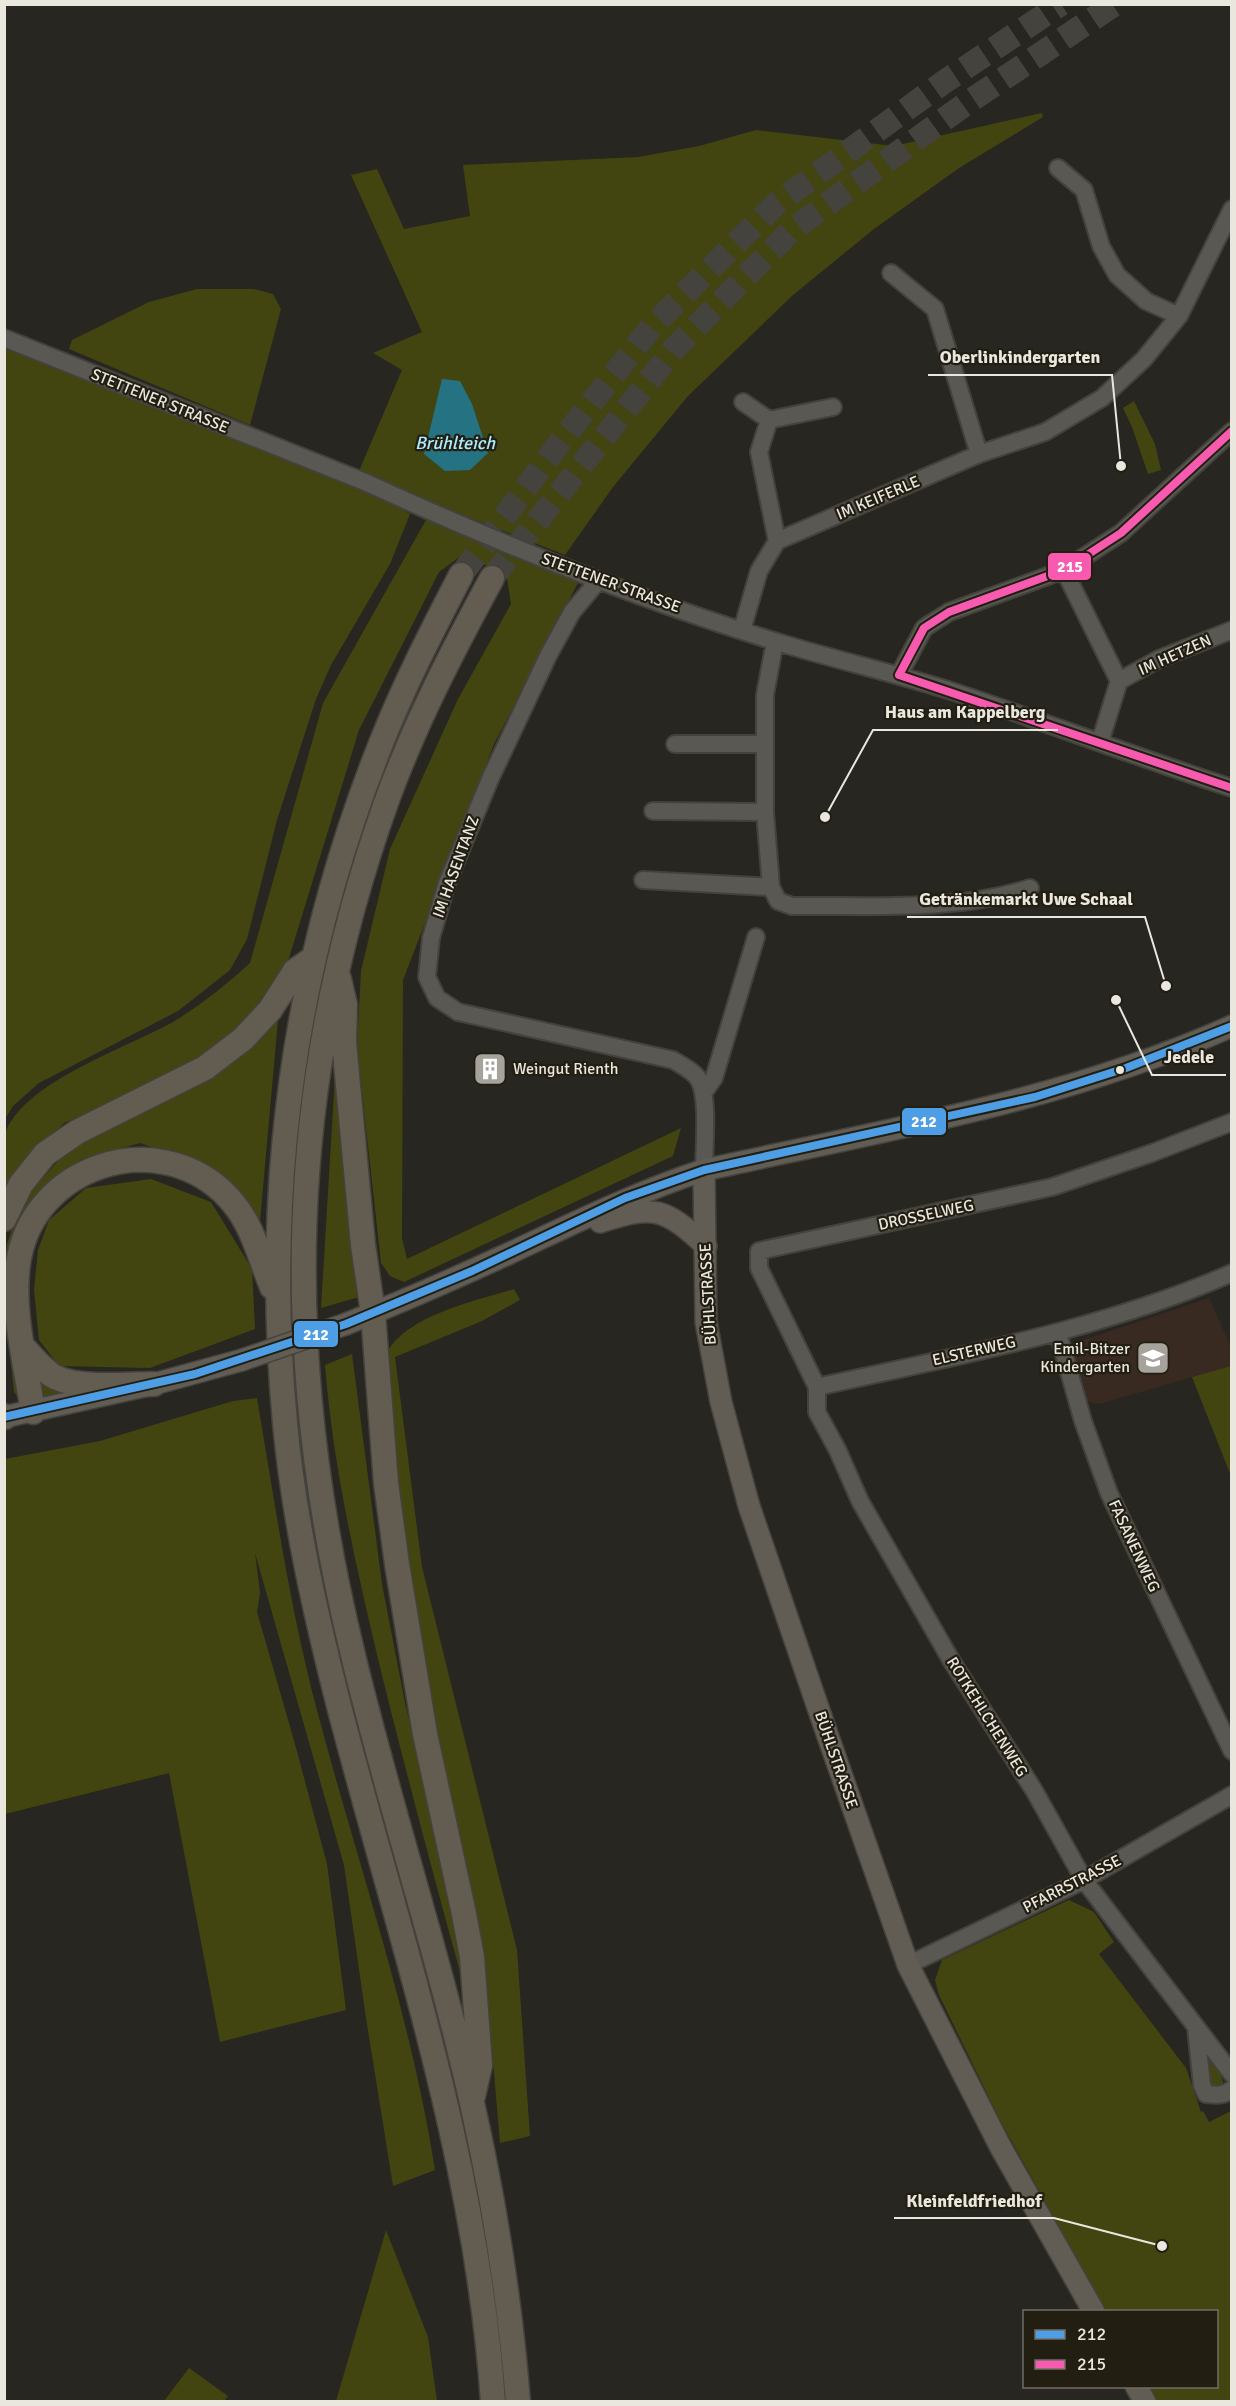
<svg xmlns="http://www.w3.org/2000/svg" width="1236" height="2406" font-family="Signika,sans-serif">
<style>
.education{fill:#382a20}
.green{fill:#424510}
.water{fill:#257282}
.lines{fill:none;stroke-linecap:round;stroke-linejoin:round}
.highway-tunnel{stroke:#45433d;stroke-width:24;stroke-dasharray:24 12;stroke-linecap:butt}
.minor-casing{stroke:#44423d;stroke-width:20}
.major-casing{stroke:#44423d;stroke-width:24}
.highway-casing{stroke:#44423d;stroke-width:27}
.minor{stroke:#5a5852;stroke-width:16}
.major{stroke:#615c54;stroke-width:21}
.highway{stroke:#625c51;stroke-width:24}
.major-bridge-casing{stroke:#44423d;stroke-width:24;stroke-linecap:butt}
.major-bridge{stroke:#615c54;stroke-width:21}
.bus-1-casing{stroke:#221e12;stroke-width:12}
.bus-2-casing{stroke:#221e12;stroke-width:12}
.bus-1{stroke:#4d9ee5;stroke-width:8}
.bus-2{stroke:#f75aaf;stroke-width:8}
.bus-dot{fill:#eae7df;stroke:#221e12;stroke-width:2}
.labels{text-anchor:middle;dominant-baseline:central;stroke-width:4.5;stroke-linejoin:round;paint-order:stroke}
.street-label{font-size:16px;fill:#eae7df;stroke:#221e12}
.poi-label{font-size:16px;fill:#eae7df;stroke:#221e12;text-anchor:start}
.water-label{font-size:18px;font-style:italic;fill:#adecfd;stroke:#221e12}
.leader{fill:none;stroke:#eae7df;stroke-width:2}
.callout-dot{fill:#eae7df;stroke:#221e12;stroke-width:2}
.callout-label{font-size:18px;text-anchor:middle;font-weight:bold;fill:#eae7df;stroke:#221e12;stroke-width:4.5;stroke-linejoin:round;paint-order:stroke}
.line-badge{stroke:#221e12;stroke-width:2}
.badge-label{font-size:16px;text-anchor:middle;font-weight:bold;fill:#fff}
</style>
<rect width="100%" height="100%" fill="#282620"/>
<path class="education" d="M1209,1298L1231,1347V1366L1099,1404L1085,1401L1072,1350L1078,1342Z"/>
<path class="green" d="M1042,113L1043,117L959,168L874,229L793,295L688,396L613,487L565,555L427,501L359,471L402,370L373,353L422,332L351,175L377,169L404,229L470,216L463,165L638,157L699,146L756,130L894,146Z
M197,289H254L273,294L281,309L250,425L69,349L72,340L149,302Z
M5,342L361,485L410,514L390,564L331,665L316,699L277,820L247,939L230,970L178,1011L39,1083L13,1106L5,1119Z
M1134,401L1155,444L1161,470L1148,474L1132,427L1123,408Z
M426,520L579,581L494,744L403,980L402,1238L407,1259L681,1128L673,1156L404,1282L390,1276L381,1263L357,1046L361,971L390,849L458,699L511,604L507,578L465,553L439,572L359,730L289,958L242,1027L182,1072L64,1123L8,1181L5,1191C5,1178 1,1141 6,1131C27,1081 126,1048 173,1022C201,1005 226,985 250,963L323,703Z
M278,1020L260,1221L212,1168L140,1143L80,1160L29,1211L20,1397H18L14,1392L5,1309L4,1268L7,1244L22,1201L69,1149L204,1081Z
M335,1076L359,1297L321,1308Z
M151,1179L211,1202L252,1269L255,1329L150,1368L59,1366L39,1340L34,1290L38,1250L49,1220L86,1188Z
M514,1289L520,1300L482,1321L395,1357L422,1567L517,1950L530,2136L500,2143L483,1944L441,1752L414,1595L394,1447L387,1352C408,1315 475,1301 514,1289Z
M352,1354L382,1584L405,1703L432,1812L467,1997C436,1885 406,1773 378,1659C355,1562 333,1465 325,1365Z
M1231,1366H1232L1231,1476L1192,1377Z
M38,1372L79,1392L40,1400Z
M257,1398C275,1504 290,1610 318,1714C358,1865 411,2015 435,2170L393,2186L366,2018L344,1865L255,1553L260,1593L257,1612L295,1744L327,1864L346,2010L220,2042L169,1773L5,1814V1459L100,1441L233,1401Z
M1069,1900L1094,1912L1114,1942L1099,1954L1186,2068L1201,2112L1203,2111L1209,2122L1231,2111V2401H1156L1148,2387L1216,2386V2312L1105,2311L1000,2120L939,1995L935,1980L942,1960Z
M1208,2059L1221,2074L1224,2086L1220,2089L1211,2087L1206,2061Z
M386,2230L428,2337L437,2401H336Z
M189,2368L228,2396L224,2401H164Z"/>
<path class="water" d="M442,379L460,381L472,404L488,453L470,470L445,471L424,454Z"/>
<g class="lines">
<path class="highway-tunnel" d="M461,575L557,446L654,324L776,204L944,82L1061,4
M492,578L675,348L793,229L964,105L1115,4"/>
<g class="minor-casing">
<path id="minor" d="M1058,168L1084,190L1101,246L1117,275L1146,301L1179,316
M891,273L935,309L979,454
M4,338L365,482C498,543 634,598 774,641C832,659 890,672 948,690C1043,721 1136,757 1232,788
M743,402L769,420L759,452L777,541
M769,420L833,407
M1064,570L1119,681
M598,581L572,612L548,656L491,777L447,883L431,938L427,977L437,998L458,1012L673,1060C681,1065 694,1071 699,1080C709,1098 704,1148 704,1170
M742,630L759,571L777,541L979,454L1045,432L1102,398L1144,359L1179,316L1232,209
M775,641L765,695V812L771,887L778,901L792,906C871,905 954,912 1030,888
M899,675L924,628L949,612L1064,570L1121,533L1232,431
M1100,742L1119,681L1159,659L1232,630
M675,744H765
M653,811L765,812
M643,880L771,887
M704,1092L714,1078L756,937
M1232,1122L1152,1153L1052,1187L759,1251V1268L817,1387V1412L838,1451L860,1501L951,1660L1035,1792L1084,1880L1232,2074
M1058,1333L1083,1421L1109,1493L1232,1751
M817,1387C956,1356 1101,1330 1232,1273
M908,1965L1084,1880L1232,1795
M1196,2028L1202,2085L1206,2094C1215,2095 1225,2096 1232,2089"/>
</g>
<g class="major-casing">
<path id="major" d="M704,1170L706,1322L721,1402L749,1506L824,1725L908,1965L1000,2146L1094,2312
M600,1222C654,1204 665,1208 706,1246
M346,1324C401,1302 456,1278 510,1253C574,1223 637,1192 704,1170C882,1131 1064,1101 1232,1026
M4,1417L154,1384L242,1360
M1136,2386L1145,2402"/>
</g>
<g class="highway-casing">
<path id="highway" d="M461,575C432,631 403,687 380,746C294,963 263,1190 285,1423C294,1520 316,1616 340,1710C400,1939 477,2164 493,2402
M492,578C453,650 415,723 387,800C284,1087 281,1361 353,1655C389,1805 438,1952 472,2103C494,2201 510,2301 518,2402
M339,979L345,1005L344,1042L348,1085L363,1245L373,1313L386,1483L397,1564L425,1734L464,1914L472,1957L480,2065L473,2096
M4,1219L21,1184L45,1154L77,1132L205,1068L243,1039L270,1010L295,971L314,958
M23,1347C33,1357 44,1372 57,1378C83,1389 126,1384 154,1384
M33,1412C26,1365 10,1306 19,1258C36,1166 153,1128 222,1191C252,1219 257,1251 272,1287
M4,1416L5,1417"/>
</g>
<use href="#minor" class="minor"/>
<use href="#major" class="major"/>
<use href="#highway" class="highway"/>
<g class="major-bridge-casing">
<path id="major-bridge" d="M242,1360L346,1324"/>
</g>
<use href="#major-bridge" class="major-bridge"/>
<g class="bus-1-casing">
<path id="bus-1" d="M4,1417L195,1374L346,1324L472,1271L625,1198L704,1170L1035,1097L1126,1068L1232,1026"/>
</g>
<g class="bus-2-casing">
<path id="bus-2" d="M899,675L924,628L949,612L1064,570L1121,533L1232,431
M899,675L1232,788"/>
</g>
<use href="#bus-1" class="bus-1"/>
<use href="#bus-2" class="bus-2"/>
</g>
<defs>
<g id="building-square" transform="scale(1.725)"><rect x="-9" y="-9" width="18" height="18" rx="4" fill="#a6a39c" stroke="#221e12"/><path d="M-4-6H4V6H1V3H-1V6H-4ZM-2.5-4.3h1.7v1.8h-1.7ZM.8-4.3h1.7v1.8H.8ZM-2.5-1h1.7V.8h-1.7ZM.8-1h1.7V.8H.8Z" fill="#fff"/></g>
<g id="school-square" transform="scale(1.725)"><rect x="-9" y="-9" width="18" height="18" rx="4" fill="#a6a39c" stroke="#221e12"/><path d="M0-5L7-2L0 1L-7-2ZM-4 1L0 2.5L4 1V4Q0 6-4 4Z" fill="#fff"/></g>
</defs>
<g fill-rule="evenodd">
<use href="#building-square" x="490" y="1069"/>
<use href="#school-square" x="1153" y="1358"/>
</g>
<circle class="bus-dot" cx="1120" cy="1070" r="5"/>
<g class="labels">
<g class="street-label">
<text transform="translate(160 401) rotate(22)">STETTENER STRASSE</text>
<text transform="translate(878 498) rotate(-23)">IM KEIFERLE</text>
<text transform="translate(611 583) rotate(20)">STETTENER STRASSE</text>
<text transform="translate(1175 655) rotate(-24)">IM HETZEN</text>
<text transform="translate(456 867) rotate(-70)">IM HASENTANZ</text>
<text transform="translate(926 1215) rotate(-12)">DROSSELWEG</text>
<text transform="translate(708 1294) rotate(-93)">BÜHLSTRASSE</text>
<text transform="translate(974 1351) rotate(-13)">ELSTERWEG</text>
<text transform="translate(1134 1546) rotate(65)">FASANENWEG</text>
<text transform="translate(987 1717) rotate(58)">ROTKEHLCHENWEG</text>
<text transform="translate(836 1760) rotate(71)">BÜHLSTRASSE</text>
<text transform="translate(1072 1884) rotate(-27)">PFARRSTRASSE</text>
</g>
<g class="poi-label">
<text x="513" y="1069">Weingut Rienth</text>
<text x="1130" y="1349" text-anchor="end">Emil-Bitzer<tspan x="1130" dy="18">Kindergarten</tspan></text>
</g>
<g class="water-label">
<text x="455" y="443">Brühlteich</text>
</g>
</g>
<path class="leader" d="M1121 466L1112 375H928M825 817L873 730H1058M1166 986L1145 917H907M1116 1000L1152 1075H1226M1162 2246L1054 2218H894"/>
<g class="callout-dot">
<circle cx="1121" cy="466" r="6"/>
<circle cx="825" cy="817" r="6"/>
<circle cx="1166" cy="986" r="6"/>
<circle cx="1116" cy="1000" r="6"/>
<circle cx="1162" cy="2246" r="6"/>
</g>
<g class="callout-label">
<text x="1020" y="363">Oberlinkindergarten</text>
<text x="965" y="718">Haus am Kappelberg</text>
<text x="1026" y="905">Getränkemarkt Uwe Schaal</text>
<text x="1189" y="1063">Jedele</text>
<text x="974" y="2207">Kleinfeldfriedhof</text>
</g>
<g class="line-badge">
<rect x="1047" y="552" width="45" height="29" rx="6" fill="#f75aaf"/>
<rect x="901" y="1107" width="46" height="29" rx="6" fill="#4d9ee5"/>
<rect x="293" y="1320" width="46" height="28" rx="6" fill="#4d9ee5"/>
</g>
<g class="badge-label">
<text x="1070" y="572">215</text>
<text x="924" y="1127">212</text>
<text x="316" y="1340">212</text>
</g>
<rect width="1236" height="2406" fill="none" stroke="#eae7df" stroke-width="12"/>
<rect x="1023" y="2310" width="195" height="78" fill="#221e12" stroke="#726e64" stroke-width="1.5"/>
<rect x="1035" y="2330" width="30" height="9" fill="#4d9ee5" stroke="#726e64" stroke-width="1.5"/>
<text x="1077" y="2340" font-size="18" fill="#eae7df">212</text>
<rect x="1035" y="2360" width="30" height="9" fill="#f75aaf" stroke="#726e64" stroke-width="1.5"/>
<text x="1077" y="2370" font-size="18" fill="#eae7df">215</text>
</svg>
